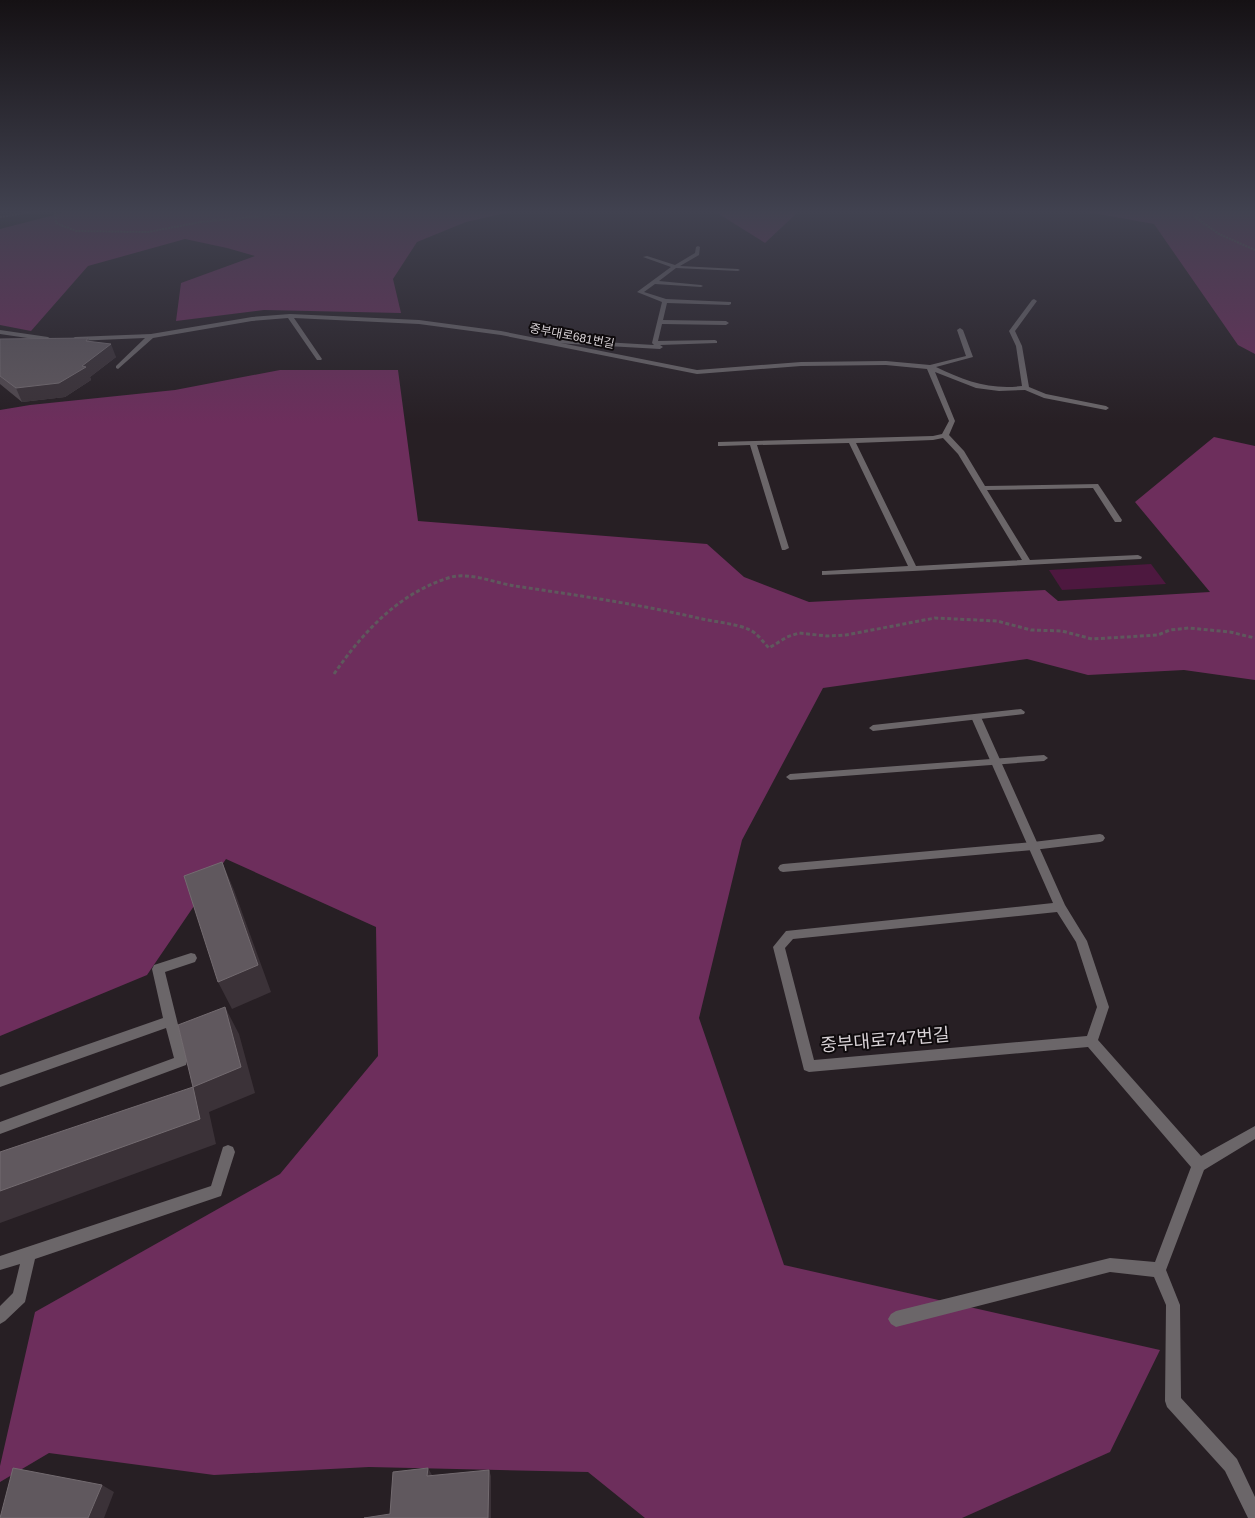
<svg xmlns="http://www.w3.org/2000/svg" width="1255" height="1518" font-family="Helvetica,'Noto Sans KR',sans-serif">
<style>
.green{fill:#4d183f}
.forest{fill:#6d2e5c}
.lines{fill:none;stroke-linecap:round;stroke-linejoin:round}
.path-far1{stroke:#5f585d;stroke-width:2;stroke-dasharray:2 1;stroke-linecap:butt}
.path{stroke:#5f585d;stroke-width:3;stroke-dasharray:4 2.5;stroke-linecap:butt}
.service{fill:#6b6669;fill-rule:evenodd}
.minor{fill:#6b6669;fill-rule:evenodd}
.wall{fill:#52494f}
.shaded-wall{fill:#3b3238}
.building{fill:#60585e;stroke:#736b70}
.labels{text-anchor:middle;dominant-baseline:central;stroke-width:4;stroke-linejoin:round;paint-order:stroke}
.far-street-label{font-size:12px;fill:#d8d2d6;stroke:#0e0a0c}
.near-street-label{font-size:18px;fill:#d8d2d6;stroke:#0e0a0c}
</style>
<rect width="100%" height="100%" fill="#271f24"/>
<path class="green" d="M1151,564L1166,584L1062,590L1049,570Z"/>
<path class="forest" d="M59,211H515L466,222L417,242L393,279L401,313L264,310L176,321L181,283L255,256L227,248L185,239L88,266L31,331L0,325V229L62,213Z
M714,211H888L798,212L765,243Z
M1082,211H1255V354L1238,345L1154,224Z
M280,370H398L418,521L707,544L744,577L809,602L1045,590L1058,601L1210,592L1135,502L1214,437L1255,446V680L1184,670L1088,675L1027,659L823,688L742,840L699,1018L784,1265L1160,1350L1110,1452L962,1518H645L588,1472L369,1467L214,1475L49,1453L0,1482V1466L35,1312L280,1174L378,1056L376,927L226,859L147,975L0,1036V410L30,405L175,390Z"/>
<g class="lines">
<path class="path-far1" d="M55,211L56,223L76,231L148,232L201,222L311,211
M1200,211L1195,217L1219,234L1255,250
M0,217L39,211"/>
<path class="path" d="M334,674C363,632 398,594 448,578C468,571 495,583 515,586C576,595 637,604 698,618C714,622 735,623 750,630C757,633 764,643 769,648L787,637L799,633L827,636L846,635L935,618L997,621L1031,630L1062,631L1092,639L1158,635L1170,630L1189,628L1230,632L1255,638"/>
<path class="service" d="M698,246L700,247L699,255L680,266L738,269L740,270L738,271L676,268L659,281L701,285L703,286L701,287L655,284L644,292L666,299L731,302V304L729,305L667,303L663,320L726,321L729,323L726,325L662,324L658,341L715,340L717,341V343L660,345L663,347L660,349L537,342L534,340L537,338L654,345L652,343L662,302L637,292L671,267L643,257L647,256L675,265L695,253L696,247Z
M1021,709L1025,712L1024,714L873,731L869,728L873,725Z
M1044,755L1048,758L1044,761L790,780L786,777L790,774Z
M1100,834L1103,835L1105,838L1103,841L1100,842L1033,850L783,872L780,871L778,868L780,865L783,864L1033,842Z"/>
<path class="minor" d="M1034,299L1037,301L1015,331L1022,346L1029,387L1046,394L1106,406L1109,408L1106,410L1044,398L1025,390L999,391L976,388L935,372L955,421L949,435L964,451L985,486L1098,484L1122,520L1121,522H1115L1093,488L987,490L1030,560L1138,555L1142,557L1141,559L913,571L822,575V571H825L908,566L849,443L757,445L789,548L785,550H782L750,445L721,446H718V442L933,436L942,434L949,421L927,369L886,365L801,366L697,374L501,335L419,324L294,318L322,359L321,360H317L288,318L252,321L153,338L118,369L116,368V366L145,338L75,341L72,339L75,337L151,334L252,317L290,314L419,320L501,331L697,370L801,362L886,361L930,365L966,356L957,330L960,328L963,330L973,357L936,367C965,381 990,390 1022,386L1016,346L1009,331L1032,300ZM943,438L958,454L1022,560L916,566L856,443L933,440Z
M0,330L48,337L51,339L48,341L0,334Z
M976,714L981,717L1065,905L1087,941L1109,1007L1098,1040L1201,1156L1255,1126V1139L1204,1170L1166,1270L1180,1305L1181,1398L1237,1459L1255,1497V1518H1248L1225,1471L1167,1407L1165,1401L1166,1305L1154,1277L1110,1272L896,1327L891,1324L888,1319L891,1314L896,1311L1110,1258L1155,1262L1191,1167L1088,1047L809,1072L804,1070L773,947L786,931L1053,903L971,717ZM1057,912L1076,942L1097,1007L1087,1036L814,1060L785,948L793,939Z
M191,953L195,954L197,958L195,962L165,972L187,1061L186,1065L0,1134V1122L174,1058L166,1028L0,1087V1075L163,1018L152,969L154,965Z
M228,1145L233,1147L235,1152L221,1196L35,1259L25,1302L5,1321L0,1324V1306L13,1293L20,1264L0,1270V1256L211,1186L223,1147Z"/>
</g>
<path class="wall" d="M88,338L89,341L116,357L90,377L91,380L65,397L22,402L0,384V339Z"/>
<path class="shaded-wall" d="M111,344L116,357L90,377L91,380L65,397L22,402L16,388L82,366Z
M222,862L234,890L271,992L232,1009L218,982Z
M225,1007L239,1034L255,1093L209,1112L216,1144L0,1223V1191L193,1087Z
M428,1468L432,1475L431,1482L427,1476Z
M489,1470L491,1476V1518H488Z
M102,1485L114,1492L104,1518H88Z"/>
<path class="building" d="M88,338L86,341L111,344L82,366L86,367L59,383L16,388L0,376V339Z
M222,862L258,965L218,982L184,876Z
M225,1007L241,1067L193,1087L178,1025Z
M193,1087L200,1119L0,1191V1152Z
M13,1468L102,1485L88,1518H0Z
M428,1468L427,1476L489,1470L488,1518H364L390,1514L393,1472Z"/>
<linearGradient id="sky" x2="0" y2="1"><stop stop-color="#151114"/><stop offset="0.5" stop-color="#414250"/><stop offset="1" stop-color="#414250" stop-opacity="0"/></linearGradient>
<rect width="1255" height="424" fill="url(#sky)"/>
<g class="labels">
<g class="far-street-label">
<text transform="translate(572 336) rotate(11)">중부대로681번길</text>
</g>
<g class="near-street-label">
<text transform="translate(885 1040) rotate(-5)">중부대로747번길</text>
</g>
</g>
</svg>
